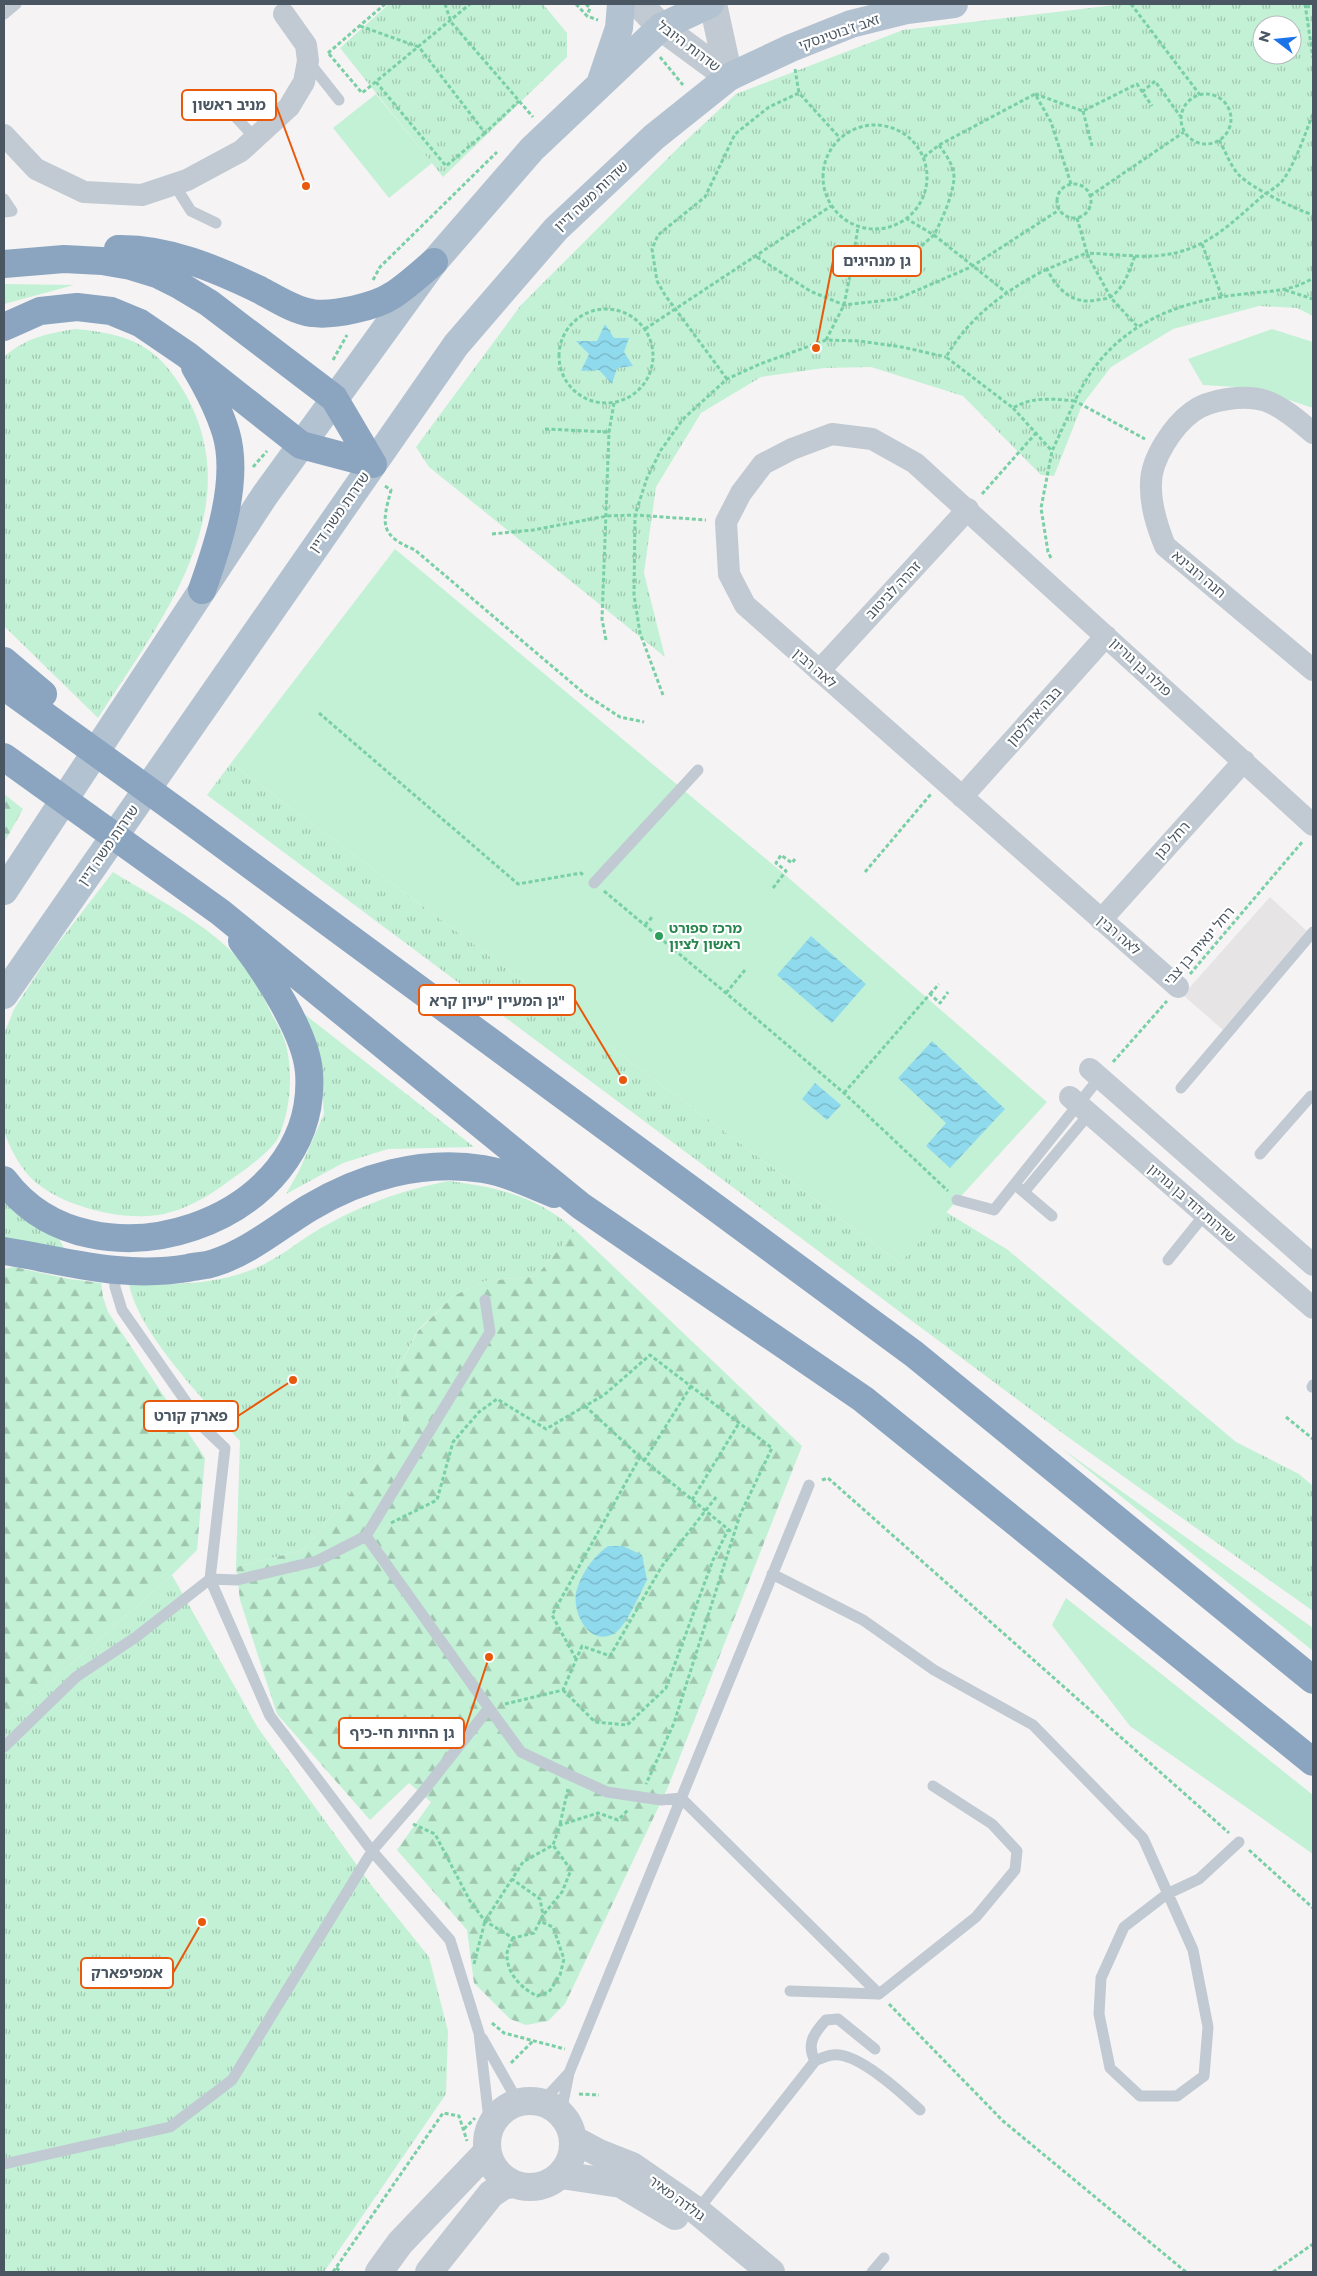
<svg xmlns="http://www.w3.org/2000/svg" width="1317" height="2276" font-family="Montserrat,'Noto Sans Hebrew',sans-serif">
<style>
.education{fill:#e6e4e5}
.green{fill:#c3f1d5}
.forest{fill:url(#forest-firs)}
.park{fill:url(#park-tufts);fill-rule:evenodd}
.water{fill:url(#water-waves)}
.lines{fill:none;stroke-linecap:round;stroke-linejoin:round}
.path{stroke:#7ad0a6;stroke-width:3;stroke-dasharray:4 2.5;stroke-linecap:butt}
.service{stroke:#c1cad2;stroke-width:11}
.minor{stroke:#c1cad2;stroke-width:22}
.tertiary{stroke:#c1cad2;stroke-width:28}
.primary{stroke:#b3c2d1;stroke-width:28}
.motorway{stroke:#8ba5c1;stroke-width:28}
.leisure-dot{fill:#2e9e5b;stroke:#fff;stroke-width:2}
.labels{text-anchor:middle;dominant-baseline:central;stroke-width:4.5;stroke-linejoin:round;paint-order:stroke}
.street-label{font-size:14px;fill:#4a5661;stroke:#fff}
.leisure-label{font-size:14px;font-weight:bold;fill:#27864d;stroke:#fff;text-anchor:start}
.leader{fill:none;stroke:#e8590c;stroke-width:2}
.callout-dot{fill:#e8590c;stroke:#fff;stroke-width:2}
.callout{fill:#fff;stroke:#e8590c;stroke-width:2}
.callout-label{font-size:15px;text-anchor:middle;font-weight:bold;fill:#4a5661}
</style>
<defs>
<pattern id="forest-firs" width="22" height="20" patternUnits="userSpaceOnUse" patternTransform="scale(1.25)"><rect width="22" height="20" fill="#c3f1d5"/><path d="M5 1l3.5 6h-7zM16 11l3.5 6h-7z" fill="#a0c6b0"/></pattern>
<pattern id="park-tufts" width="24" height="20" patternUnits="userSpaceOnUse" patternTransform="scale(1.25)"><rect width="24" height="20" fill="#c3f1d5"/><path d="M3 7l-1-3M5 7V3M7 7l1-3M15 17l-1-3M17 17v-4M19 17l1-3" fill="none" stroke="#a0c6b0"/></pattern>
<pattern id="water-waves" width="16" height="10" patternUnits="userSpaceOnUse" patternTransform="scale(1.25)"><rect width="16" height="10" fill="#90daee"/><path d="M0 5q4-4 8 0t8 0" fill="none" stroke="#78b4c4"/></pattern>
</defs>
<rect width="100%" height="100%" fill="#f5f3f3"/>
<path class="education" d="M1270,897L1309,933L1223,1030L1183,995Z"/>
<path class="green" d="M376,94L432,163L389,198L333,128Z
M1272,329L1313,342V408L1254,388L1203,385L1188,359Z
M395,549L784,874L1047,1102L900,1263L231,763Z
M1061,1448L1313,1628V1651Z
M1066,1598L1313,1795V1854L1130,1726L1052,1625Z"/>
<path class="forest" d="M4,794L23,809L4,843Z
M575,1230L802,1446L668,1787L565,2004L548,2021L526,2025L510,2019L474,1983L467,1930L397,1850L431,1802L409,1783L370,1820L277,1714L240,1600L236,1567L303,1550L404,1429L397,1371L418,1331L453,1296L484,1281L536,1276Z
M14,1267L69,1279L101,1283L103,1297L108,1312L205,1458L197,1550L172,1575L4,1723V1269Z"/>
<path class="park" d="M389,4H543L567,33V57L443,177L340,48Z
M1124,4H1313V316L1297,308L1259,306L1173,329L1111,367L1082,405L1054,476L1041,475L963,396L871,367L824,368L761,377L701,413L656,487L644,573L665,657L429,467L416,447L521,305L679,147L736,94L903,30ZM1262,25H1292V55H1262Z
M4,284L74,285L4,304Z
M76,329C130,334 158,345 186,395C250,511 159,623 98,718L4,626V357C25,338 48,333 76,329Z
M231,763L900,1263L946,1212L1008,1250L1236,1442L1299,1474L1313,1486V1611L1065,1435L207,795Z
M113,872C153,897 201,920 234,954C251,971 262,994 272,1015C278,1025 285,1038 287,1049C293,1077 290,1112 278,1138C272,1150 245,1170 233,1178C213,1193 195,1205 171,1212C131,1225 59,1207 30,1177C19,1165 9,1147 4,1131V1034L14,1009L52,951Z
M303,1013L474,1147L388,1149L343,1163L286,1194L299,1171L324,1114L320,1065Z
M448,1181C497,1187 537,1196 575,1230L536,1276L484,1281L453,1296L418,1330L397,1371L404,1429L303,1550L236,1567L240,1441C206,1401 139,1335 129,1284C171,1285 217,1285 256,1268C279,1258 299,1241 321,1228C364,1204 399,1191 448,1181Z
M4,1200L25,1217L57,1235L66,1252L4,1238Z
M172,1575L258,1728L372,1886L429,1957L448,2031L446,2094L324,2272H4V1723Z"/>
<path class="water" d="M605,324L614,338H629L624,352L633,366L617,368L612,384L599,370L581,371L589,354L576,341H597Z
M811,936L866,984L832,1023L777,975Z
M932,1041L1005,1109L950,1168L926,1146L946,1123L898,1078Z
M815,1083L841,1105L827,1120L802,1099Z
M608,1546H623L642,1555L647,1580C640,1593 627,1625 615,1633C589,1649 570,1610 577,1589C583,1571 593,1557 608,1546Z"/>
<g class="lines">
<path class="path" d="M445,4L451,22L533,117
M576,4L587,16L598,20
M586,4L590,8L587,16
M1131,4L1200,95
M1305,4L1313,58
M1306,7L1313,6
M360,26L419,47L485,133L519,101
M328,53L385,4
M329,54L362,93L470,4
M660,57L683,85
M795,69L799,93
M376,82L446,166L485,133
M1142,92L1155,81L1180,116
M1181 119a25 25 0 1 1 50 0a25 25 0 1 1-50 0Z
M1083,111L1092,146
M823 177a52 52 0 1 1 104 0a52 52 0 1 1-104 0Z
M1219,140C1225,150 1230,165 1238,174C1251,188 1295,209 1313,215
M939,145C946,155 954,165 954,178C953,195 942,220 934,235L1007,293
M924,157L939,145L1035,94
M1057 201a17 17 0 1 1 34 0a17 17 0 1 1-34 0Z
M1071,184L1051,122L1035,94L1083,111L1137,84L1152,106
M1090,196L1184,132
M1077,218L1087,253L1047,269C1057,289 1072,305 1097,300C1102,299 1109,299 1112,296C1125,286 1129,271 1135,256L1087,253
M1202,244L1222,297
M1087,254L1111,298L1137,326
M1135,256C1193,259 1219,235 1259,199C1266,193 1278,187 1283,180C1297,160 1304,136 1313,114
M757,257L810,291L844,305L897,299L971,267L1059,210
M852,265L858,227
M1047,269C1006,290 969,317 946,357L1013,408C1033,396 1053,399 1075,401C1107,330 1169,302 1243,294C1268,291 1291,292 1313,278
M373,280L380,267L497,152
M1285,290L1313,299
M559 356a47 47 0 1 1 94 0a47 47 0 1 1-94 0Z
M645,329L831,206
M826,340L844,305L852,265L880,268L907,258L934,235L907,219
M333,360L347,335
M727,379L665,295L657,281L652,249L658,235L705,197L735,134L769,107L799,93L840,138
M1013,408L1052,451
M545,429L609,432
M253,467L267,451
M385,486L391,490C382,524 379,535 415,550L586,695L620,717L644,722
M982,494L1036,433
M492,534L533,530L607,516L635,515L706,520
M1051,558L1048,552L1041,508L1052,451L1075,401L1145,439
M606,640L602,619L609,432L614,403
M663,695L640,633L634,595L635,515L647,478L661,450L683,419L727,379L760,364L826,340L859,341L902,347L946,357
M319,713L518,884L581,873L583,875
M865,872L931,794
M773,888L786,871L776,863L781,855L792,863L795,859
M604,891L726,993L844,1093L948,1191
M645,925L653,916
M1190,974L1303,841
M726,993L745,970
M930,994L939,984
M1113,1062L1167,1001
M844,1093L930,994L940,1003L948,992
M585,1406L640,1457L734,1534
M1286,1417L1313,1439
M644,1461L691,1386
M822,1480L828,1478L1229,1833
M692,1500L739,1423
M391,1523L437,1500L453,1442L479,1412L497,1399L546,1429L604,1395L650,1355L772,1448L740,1515L674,1723L646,1784
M576,1659L552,1615L640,1457
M563,1690L595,1722L627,1725L666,1688L713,1560L728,1530
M505,1704L563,1690L582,1646L610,1656L662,1566L717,1496
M413,1824L435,1834L470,1901L485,1921L513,1938L534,1933L543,1915L540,1899L512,1879
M560,1824L568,1789
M1249,1850L1313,1908
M544,1914L562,1892L571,1870L553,1845
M513,1938C511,1942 508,1948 507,1953C506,1973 521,1988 537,1996L549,1992L560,1975L564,1959L553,1927L540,1921
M474,1964L485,1921L523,1862L553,1845L560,1825L598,1813L618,1820L629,1809
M889,2004L1003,2121L1186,2272
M492,2023L504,2033L565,2049
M511,2063L533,2041
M579,2094L599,2095
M464,2129L475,2118
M336,2268L342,2272
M333,2272L443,2113L459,2116L467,2141
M1273,2272L1313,2244"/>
<path class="service" d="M4,14L16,4
M308,61L339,100
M222,102L255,138
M174,184L191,211L216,223
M4,199L12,211L4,212
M594,883L698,770
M1181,1088L1313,932
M1260,1154L1311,1096H1313
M1019,1188L1052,1216
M1024,1192L1089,1114
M957,1200L994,1210L1100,1077
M1168,1260L1205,1214
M114,1272L115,1287L122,1310L205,1429L225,1448L210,1579L270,1716L372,1851L450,1940L479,2033L490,2128
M1312,1387L1313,1385
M772,1574L863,1620L934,1670L1033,1725L1143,1838L1193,1950L1208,2027L1204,2076L1177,2096H1140L1110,2068L1099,2014L1101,1978L1124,1927L1167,1894L1199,1879L1239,1842
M489,1708L521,1752L565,1773L607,1792L661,1800L681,1798L879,1994L976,1917L1015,1870L1017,1851L992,1824L933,1786
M4,1747L76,1677L136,1637L210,1579L237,1580L317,1561L366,1536L490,1332L485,1300
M790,1991L879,1994
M482,2038L518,2102
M815,2061C806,2044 814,2033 826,2020L838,2019L875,2049
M542,2102L568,2074
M561,2113L569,2073L809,1485
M4,2164L170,2127L232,2080L372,1851L422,1793L489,1708L366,1536
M697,2211L815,2061C820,2059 827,2055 833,2055C858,2052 903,2094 920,2110
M872,2272L884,2258"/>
<path class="minor" d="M4,135L36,169L84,192L142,195L187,180L241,151L289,107L304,82L308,61L306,45L284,14
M1313,433C1300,422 1283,407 1266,401C1246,394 1209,399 1192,412C1173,426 1151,459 1151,483C1150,505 1157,526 1165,546L1313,670
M819,671L968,509
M962,797L1106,636
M1101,920L1244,761
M1178,987L745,605L729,574L726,522L741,493L763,464L792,449L832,434L872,439L915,463L1313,825
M1090,1069L1313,1265
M1070,1097L1313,1308"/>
<path class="tertiary" d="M639,4L661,27L729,77
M713,4L729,77
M487 2144a43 43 0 1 1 86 0a43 43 0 1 1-86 0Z
M573,2139L599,2153L632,2166L697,2211L771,2272
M561,2175L621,2184L675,2216
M379,2272L400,2243L487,2152
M429,2272L491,2194L503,2186L512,2184"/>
<path class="primary" d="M601,81L619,28L621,4
M4,891L265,495L434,262L532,149L661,27L710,4
M4,995L456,345L556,229L654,137L729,77L791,48L851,24L907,10L954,4"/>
<path class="motorway" d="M118,249C168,248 216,269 260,290C275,298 295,311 312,313C333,316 375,307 393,295C407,286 421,273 434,262
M4,264L64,259L102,261L131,266L157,274L179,285L209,303L334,398L373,464
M4,327L40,311L77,307L111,311L140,323L187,355L301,445L373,464
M195,367C207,387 219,410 226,433C240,481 218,545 202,590
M4,661L43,694
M4,686L184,816L914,1354L1313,1680
M4,757L220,912L581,1206L863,1399L1313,1762
M4,1180C92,1298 320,1223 309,1072C306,1033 266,972 242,941
M4,1251C68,1261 121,1279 188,1268C196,1266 206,1266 214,1263C249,1252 278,1227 309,1208C361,1177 422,1159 483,1169C507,1173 531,1184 554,1194"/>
</g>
<circle class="leisure-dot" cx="659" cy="936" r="5"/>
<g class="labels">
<g class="street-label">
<text transform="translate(839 32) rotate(-19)">זאב ז'בוטינסקי</text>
<text transform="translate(689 46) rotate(37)">שדרות היובל</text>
<text transform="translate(591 196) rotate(-43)">שדרות משה דיין</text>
<text transform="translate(339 512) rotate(-55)">שדרות משה דיין</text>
<text transform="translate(1199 574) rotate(40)">חנה רובינא</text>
<text transform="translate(893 590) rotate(-47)">זהרה לביטוב</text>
<text transform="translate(1141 667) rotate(43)">פולה בן גוריון</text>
<text transform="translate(815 668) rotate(41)">לאה רבין</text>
<text transform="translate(1034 716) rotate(-48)">בבה אידלסון</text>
<text transform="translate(1172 840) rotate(-48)">רחל כגן</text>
<text transform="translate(108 845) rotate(-55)">שדרות משה דיין</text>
<text transform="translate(1119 935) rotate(41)">לאה רבין</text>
<text transform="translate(1199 946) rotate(-49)">רחל ינאית בן צבי</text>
<text transform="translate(1192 1203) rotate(41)">שדרות דוד בן גוריון</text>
<text transform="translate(677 2198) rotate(36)">גולדה מאיר</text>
</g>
<g class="leisure-label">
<text x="669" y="928">מרכז ספורט<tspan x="669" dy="16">ראשון לציון</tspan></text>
</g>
</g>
<path class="leader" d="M306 186L276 105M816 348L833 261M623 1080L575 1000M293 1380L238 1416M489 1657L464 1733M202 1922L173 1973"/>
<g class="callout-dot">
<circle cx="306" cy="186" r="5"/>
<circle cx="816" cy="348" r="5"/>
<circle cx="623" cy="1080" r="5"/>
<circle cx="293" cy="1380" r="5"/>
<circle cx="489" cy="1657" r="5"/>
<circle cx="202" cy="1922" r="5"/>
</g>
<g class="callout">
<rect x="182" y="90" width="94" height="30" rx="5"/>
<rect x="833" y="246" width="88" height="30" rx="5"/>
<rect x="419" y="985" width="156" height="30" rx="5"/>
<rect x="144" y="1401" width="94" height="30" rx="5"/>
<rect x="339" y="1718" width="125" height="30" rx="5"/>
<rect x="81" y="1958" width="92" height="30" rx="5"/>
</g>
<g class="callout-label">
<text x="229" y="110">מניב ראשון</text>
<text x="877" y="266">גן מנהיגים</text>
<text x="497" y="1006">גן המעיין "עיון קרא"</text>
<text x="191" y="1421">פארק קורט</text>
<text x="402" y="1738">גן החיות חי-כיף</text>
<text x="127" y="1978">אמפיפארק</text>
</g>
<rect width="1317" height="2276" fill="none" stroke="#4a5661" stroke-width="10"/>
<g transform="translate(1277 40) rotate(286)"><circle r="24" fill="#ffffff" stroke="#b7bbc0"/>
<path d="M0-4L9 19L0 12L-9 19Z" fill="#1a73e8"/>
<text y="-8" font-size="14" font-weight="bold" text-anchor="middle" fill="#4a5661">N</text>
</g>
</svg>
